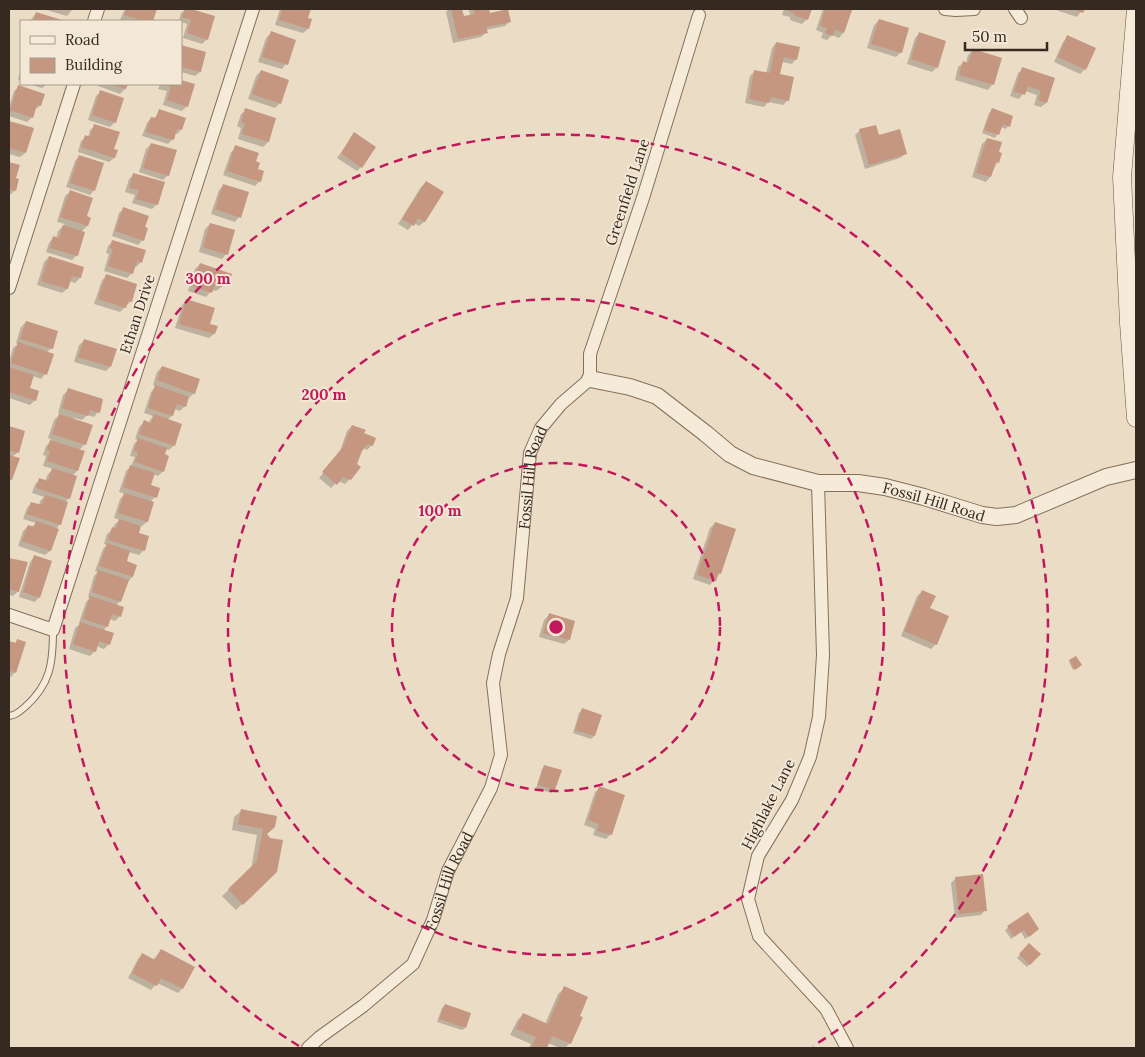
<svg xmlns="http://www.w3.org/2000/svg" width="1145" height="1057" font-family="Lora,serif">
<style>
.shadow{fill:#0003}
.building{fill:#c59680}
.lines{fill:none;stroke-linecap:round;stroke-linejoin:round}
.service-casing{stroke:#846f5d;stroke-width:8}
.minor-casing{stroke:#846f5d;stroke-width:14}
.tertiary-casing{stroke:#846f5d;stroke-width:18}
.secondary-casing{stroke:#665041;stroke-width:19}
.service{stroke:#f6ebd9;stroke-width:6}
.minor{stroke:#f6ebd9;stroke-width:12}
.tertiary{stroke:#f6ebd9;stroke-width:16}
.secondary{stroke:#f6ebd9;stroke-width:18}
.ring{fill:none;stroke:#c2185b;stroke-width:2.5;stroke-dasharray:9 6}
.labels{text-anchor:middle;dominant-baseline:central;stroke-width:4;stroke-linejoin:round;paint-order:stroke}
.street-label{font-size:15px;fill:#362920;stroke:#f3e7d5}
.centre{fill:#c2185b;stroke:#f3e7d5;stroke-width:2.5}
.ring-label{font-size:15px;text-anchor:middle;font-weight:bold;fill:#c2185b;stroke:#f3e7d5;stroke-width:4;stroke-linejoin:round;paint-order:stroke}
</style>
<rect width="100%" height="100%" fill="#ebdcc6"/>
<path class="shadow" d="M43,9H73L67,16Z
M125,9H156L152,21H124L120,20Z
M186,9L214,17L207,39L202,44L183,38L187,24L179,21L181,13Z
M280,9H310L306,19L308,29L303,33L275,25Z
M449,9H461L463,18L470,16L469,9H488L489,14L510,21L505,26L486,30V32L481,37L453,43L446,12Z
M784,9H810L807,19L802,24L790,20V17L782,15Z
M823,9H845L851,11L843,33L839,38L832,35L827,40L821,38L823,33L816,30Z
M1053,9H1083L1077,17Z
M36,13L60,21H30Z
M879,20L901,52L896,57L867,48L874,25Z
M271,33L286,64L282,69L258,62L266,38Z
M920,33L937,67L932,72L907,64L915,38Z
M1068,37L1085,69L1080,74L1054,62L1063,42Z
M776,43L796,59L792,64L782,62L779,75L788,100L783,105L768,102L764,107L745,103L750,76L755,71L766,74L772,48Z
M181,46L204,53L200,72L195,76L181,72Z
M973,50L1001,58L992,85L988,90L955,80L958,67L963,63H966L968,55Z
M21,69V81L18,80Z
M1023,69L1054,79L1046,103L1041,107L1034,105L1037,95L1025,91L1019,99L1010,96L1018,73Z
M261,71L280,103L275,108L248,99L256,76Z
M29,84H47L42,88Z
M99,84H127L125,89L120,94L98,86Z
M160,84H181L187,106L182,111L163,105L167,91L158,89Z
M19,87L40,106L34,110L32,117L27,122L9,116V107L14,91Z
M101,92L115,122L110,127L88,120L96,96Z
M246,110L275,119L268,142L263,147L238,139L241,128L237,126L241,114Z
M992,110L1008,126L1006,129L1001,127L995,138L982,133L989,113Z
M159,111L181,130L177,134H174L172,140L168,144L142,136L147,123L151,118L154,119Z
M10,123L25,153L20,157L9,154Z
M95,126L112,150L116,151L114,158L109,162L78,152L81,141L86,137H88L90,130Z
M860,130L878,137L905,154L900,158L865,169L855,135Z
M355,134L361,167L357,171L337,158Z
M987,139L1001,154L990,177L986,182L972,177L982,144Z
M151,144L168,175L163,180L139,172L146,149Z
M236,147L255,162L260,181L255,186L223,175L231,152Z
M79,156L94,190L90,195L66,187L75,161Z
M9,163L19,166L15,179V190L10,195Z
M134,174L157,204L152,209L132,203L135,195L125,192L129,179Z
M426,182L442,192L424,222L419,226L414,223L408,230L398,224L421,187Z
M224,185L239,217L235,222L211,214L219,190Z
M70,192L86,217L90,218L87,226L81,232L77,255L72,260L46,252L49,243L53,238L56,239L58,231L65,224L57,222L65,196Z
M124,209L144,228L143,240L138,245L112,236L119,213Z
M210,224L226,254L222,259L199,252L205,229Z
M113,241L141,262L136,267L134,266L132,273L127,278L104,271L109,254L106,253L108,246Z
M49,257L83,268L80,278L75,283L69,281L67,289L62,293L37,285L44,262Z
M200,264L230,275L227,283L216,291L212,290L206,297L188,291L195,269Z
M107,276L136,285L130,302L120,312L94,304L102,280Z
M186,301L209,325L214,334L209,338L175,328L182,305Z
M26,322L52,348L46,353L45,374L41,379L33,376L28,389L35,400L30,405L9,398V362L13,348L18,344L16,343L21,327Z
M84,341L110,367L106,371L74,362L79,345Z
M162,367L194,393L189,398L188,397L185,406L180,411L174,409L172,416L167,420L174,445L169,450L165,449L163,471L158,476L153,474L150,486L155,497L150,502L152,503L147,522L142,526H140L137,534L144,550L139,555L129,552L125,562L136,566L132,577L128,582L120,601L116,606L120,616L115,621L109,619L107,626L103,631L109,644L104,649L96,646L95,651L90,656L69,649L75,628L80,624L79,623L86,602L90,598L88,597L94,576L98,572L95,571L103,549L107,545L104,544L107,534L113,529L114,525L120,520L114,518L120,499L125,494L119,492L126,471L131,466L135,457L130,456L134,444L138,440L135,439L139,427L144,422L148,423L153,416L144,413L151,392L156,386L153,385L157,372Z
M68,390L98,412L94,417L87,415L82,420L74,418V420L85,444L79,450L83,452L77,471L72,476L69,498L65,502L60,524L56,529H58L50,551L45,555L18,546L23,531L28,526L31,528L36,523L23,519L27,508L31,503L39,505L40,501L44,497L32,493L35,484L40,480L45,481L48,474L53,469L43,466L46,456L43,455L46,446L52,440L48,438L54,420L60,414L58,413L63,395Z
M352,426L363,434L372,445L367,450L363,448L350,479L345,484L338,481L331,488L319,478L339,454L347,431Z
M9,427L24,431L18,452L12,457L11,480L9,482Z
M715,523L720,573L710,585L693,579L710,528Z
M34,557L39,597L35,602L19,597L30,562Z
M9,560L18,563V591L13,596L9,595Z
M922,592L929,609L936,644L931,649L901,636L917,596Z
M549,615L569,640L564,644L539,637L544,620Z
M18,640L15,672L11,677L9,676V642L14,644Z
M1070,661L1079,666L1073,670L1069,662Z
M582,710L600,715L594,736L591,739L573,733L579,713Z
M545,766L554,790L551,793L536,788L542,769Z
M600,788L624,796L610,835L606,839L593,835L595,829L584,825L595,792Z
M241,811L275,817L265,834L275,872L236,910L222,896L251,869L257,835L232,830L234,817Z
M956,878L985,910L981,915L955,918L951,883Z
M1027,914L1035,932L1025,939L1021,932L1011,939L1005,930Z
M1029,945L1039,954L1027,967L1017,958Z
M161,950L182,989L178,993L157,983L151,990L128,978L138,959L142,955L153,960Z
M565,988L570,1043L565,1048H560L548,1043L545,1048H529L531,1044L510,1035L517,1021L523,1014L545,1024L558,994Z
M445,1005L465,1028L462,1030L437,1022L442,1008Z"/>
<path class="building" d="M126,9H157L153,21H143L124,15Z
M185,9H191L215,16L208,40L187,33L191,20L182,17Z
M282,9H311L308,18L312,19L309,29L279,20Z
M451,9H462L464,16L475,14L474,9H489L490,13L508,9L511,22L486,27L488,33L458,39Z
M787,9H812L808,20L793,15L794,13L786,10Z
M825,9L852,10L844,33L835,30L833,36L825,33L827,28L820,26Z
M1073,9H1085L1083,13Z
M36,12L65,21H33Z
M879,19L909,28L902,53L871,44Z
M271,31L296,40L288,65L262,57Z
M919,32L946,41L938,68L911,59Z
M1067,35L1096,48L1086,70L1058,57Z
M776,42L800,47L797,60L784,57L780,74L794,77L789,101L771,97L769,103L749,99L754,70L770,73Z
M181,45L206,52L201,72L181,67Z
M973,49L1002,58L994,85L959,75L963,61L968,63Z
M1022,67L1055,78L1047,103L1038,100L1041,91L1028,86L1025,95L1014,91Z
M261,70L289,80L281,104L252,94Z
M181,80L195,84L188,107L167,100L171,87L163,84H181Z
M110,84H128L126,89Z
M18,85L45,94L41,106L37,105L33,118L10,110Z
M100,90L124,98L116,123L92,115Z
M245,108L276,118L269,142L242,134L245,123L241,122Z
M992,108L1013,116L1010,127L1003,124L999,135L984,130Z
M159,109L186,118L182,130L177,129L174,140L146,132L151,117L156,118Z
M9,121L34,128L26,153L9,148Z
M94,124L120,132L114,149L118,150L115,158L81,147L85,135L90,137Z
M876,125L879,135L900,129L907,154L869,165L859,129Z
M354,132L376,147L362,168L341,153Z
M987,138L1002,142L999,152L1002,153L999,163L996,162L991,177L976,173Z
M151,143L177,150L169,176L143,168Z
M235,145L259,153L256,161L260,163L258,169L264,171L261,182L227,171Z
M79,155L104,163L95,191L70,183Z
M9,162L20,165L16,178L19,179L16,191L9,189Z
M133,173L165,182L158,205L136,199L139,190L129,188Z
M426,181L444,192L425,222L418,218L414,226L402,219Z
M223,184L249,192L241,218L215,209Z
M70,190L93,198L87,216L91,218L88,226L60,217Z
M123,207L149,216L145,227L148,228L144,241L115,231Z
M210,223L235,230L228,255L203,247Z
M63,225L85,232L78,256L50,248L53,236L59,238Z
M112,240L146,250L142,263L137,261L133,274L108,266L113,249L110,248Z
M49,256L84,267L81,278L72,276L68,289L41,281Z
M200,263L232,274L229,283L223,281L221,287L215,285L212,293L192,286Z
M106,274L137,284L132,302L128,301L126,308L98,299Z
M186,299L215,308L210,324L218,326L215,334L179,324Z
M26,321L58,331L53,349L20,339Z
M84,339L117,349L111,367L78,357Z
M18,342L54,354L47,375L11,363Z
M162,366L200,379L195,394L157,380Z
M9,367L34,375L30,388L39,391L36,401L9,392Z
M155,385L189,397L186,407L177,404L173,416L148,408Z
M68,388L103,399L100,413L90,410L88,416L62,408Z
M59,414L93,425L86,445L52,434Z
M154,414L182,424L175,446L139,434L144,420L151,423Z
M352,425L366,430L364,433L376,438L373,446L368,444L362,451L357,464L361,467L351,480L343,477L337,485L322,472L343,447Z
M9,426L25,431L19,453L9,450Z
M138,438L167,448L165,454L169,456L164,472L135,462L138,452L134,451Z
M50,440L85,451L78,471L47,461L50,451L47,450Z
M9,455L20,458L12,480L9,479Z
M130,465L155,473L151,485L160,488L157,498L123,487Z
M52,468L77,476L70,499L36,488L39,478L48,481Z
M124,493L154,502L148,522L118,513Z
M45,495L68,502L61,525L27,514L31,502L42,505Z
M119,519L141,526L139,533L149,536L145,551L108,540L112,527L116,529Z
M36,521L59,529L51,551L22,541L28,525L34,527Z
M715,522L736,529L721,574L719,573L716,581L697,575Z
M107,543L130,551L127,561L137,565L133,577L99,566Z
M34,555L52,561L40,598L23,592Z
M9,558L28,562L19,592L9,589Z
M98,570L129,580L121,602L92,592Z
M922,590L936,596L930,608L949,616L937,645L904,631Z
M90,596L124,607L121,617L112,614L108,627L83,619Z
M549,613L575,621L570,640L543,633Z
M80,622L114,633L110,645L99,641L96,652L73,644Z
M17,639L26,642L16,673L9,670V641L16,643Z
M1076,656L1082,665L1075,670L1069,660Z
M582,708L602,715L595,736L575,730Z
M544,765L562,770L555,790L538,785Z
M599,786L625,795L612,835L597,831L599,824L588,820Z
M241,809L277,816L275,827L267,834L270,838L283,840L277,872L243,905L228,889L257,861L263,829L238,824Z
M983,874L987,911L959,914L955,877Z
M1028,912L1039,929L1029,937L1024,930L1014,937L1007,926Z
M1029,943L1041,954L1030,965L1019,954Z
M161,949L195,967L183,989L161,978L157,986L132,973L142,953L155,960Z
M564,986L588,997L580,1016L583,1017L571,1044L552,1036L547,1048H531L536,1037L516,1029L523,1013L548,1024Z
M445,1004L471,1013L466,1028L439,1019Z"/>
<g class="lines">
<g class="service-casing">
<path id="service" d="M9,716C16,715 19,712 25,707C51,684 53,662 53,630"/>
</g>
<g class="minor-casing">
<g id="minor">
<path d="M945,9L956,10L974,9"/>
<path d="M1015,9L1021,18"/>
<path d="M94,21L98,9"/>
<path d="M9,288L74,84"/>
<path d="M818,483L823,655L819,717L810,757L792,800L758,856L748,899L759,936L826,1009L847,1048"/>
<path d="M9,615L53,630L253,9"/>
<path id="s1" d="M308,1048L320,1037L363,1006L413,964L433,920L448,871L491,788L501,755L493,683L499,654L517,598L530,453L541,428L561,404L590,379V354L643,198L699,15"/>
</g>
</g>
<g class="tertiary-casing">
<g id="tertiary">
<path id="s2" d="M590,379L630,387L657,396L705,433L730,454L753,466L818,483H858L885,487L924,497L982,515L997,517L1016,515L1106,477L1136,470"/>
</g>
</g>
<g class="secondary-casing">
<path id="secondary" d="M1136,9L1122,177L1129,323L1136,418"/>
</g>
<use href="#service" class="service"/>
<use href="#minor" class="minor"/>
<use href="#tertiary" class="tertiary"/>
<use href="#secondary" class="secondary"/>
</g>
<g class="ring">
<circle cx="556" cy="627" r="164"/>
<circle cx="556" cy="627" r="328"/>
<path d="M299 1046A492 492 0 1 1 813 1046"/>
</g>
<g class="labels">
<g class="street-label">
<text transform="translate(627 192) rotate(-72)">Greenfield Lane</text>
<text transform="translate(137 314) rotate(-72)">Ethan Drive</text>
<text stroke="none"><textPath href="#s1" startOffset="645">Fossil Hill Road</textPath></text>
<text stroke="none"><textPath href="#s2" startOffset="374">Fossil Hill Road</textPath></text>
<text transform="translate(768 804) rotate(-63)">Highlake Lane</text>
<text stroke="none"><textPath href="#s1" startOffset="225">Fossil Hill Road</textPath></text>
</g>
</g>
<circle cx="556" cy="627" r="8" class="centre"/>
<g class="ring-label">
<text x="208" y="284">300 m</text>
<text x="324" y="400">200 m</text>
<text x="440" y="516">100 m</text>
</g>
<rect width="1145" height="1057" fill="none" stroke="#362920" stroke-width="20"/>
<rect x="20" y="20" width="162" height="65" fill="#f3e7d5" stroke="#a79b8d"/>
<rect x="30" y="36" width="25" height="8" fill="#f6ebd9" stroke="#a79b8d"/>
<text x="65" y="45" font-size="15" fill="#362920">Road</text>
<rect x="30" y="58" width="25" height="15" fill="#c59680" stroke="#a79b8d"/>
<text x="65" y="70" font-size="15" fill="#362920">Building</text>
<path d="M965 42v8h82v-8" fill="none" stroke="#362920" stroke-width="2.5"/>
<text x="972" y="42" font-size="15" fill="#362920" stroke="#f3e7d5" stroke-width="4" paint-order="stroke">50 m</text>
</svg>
